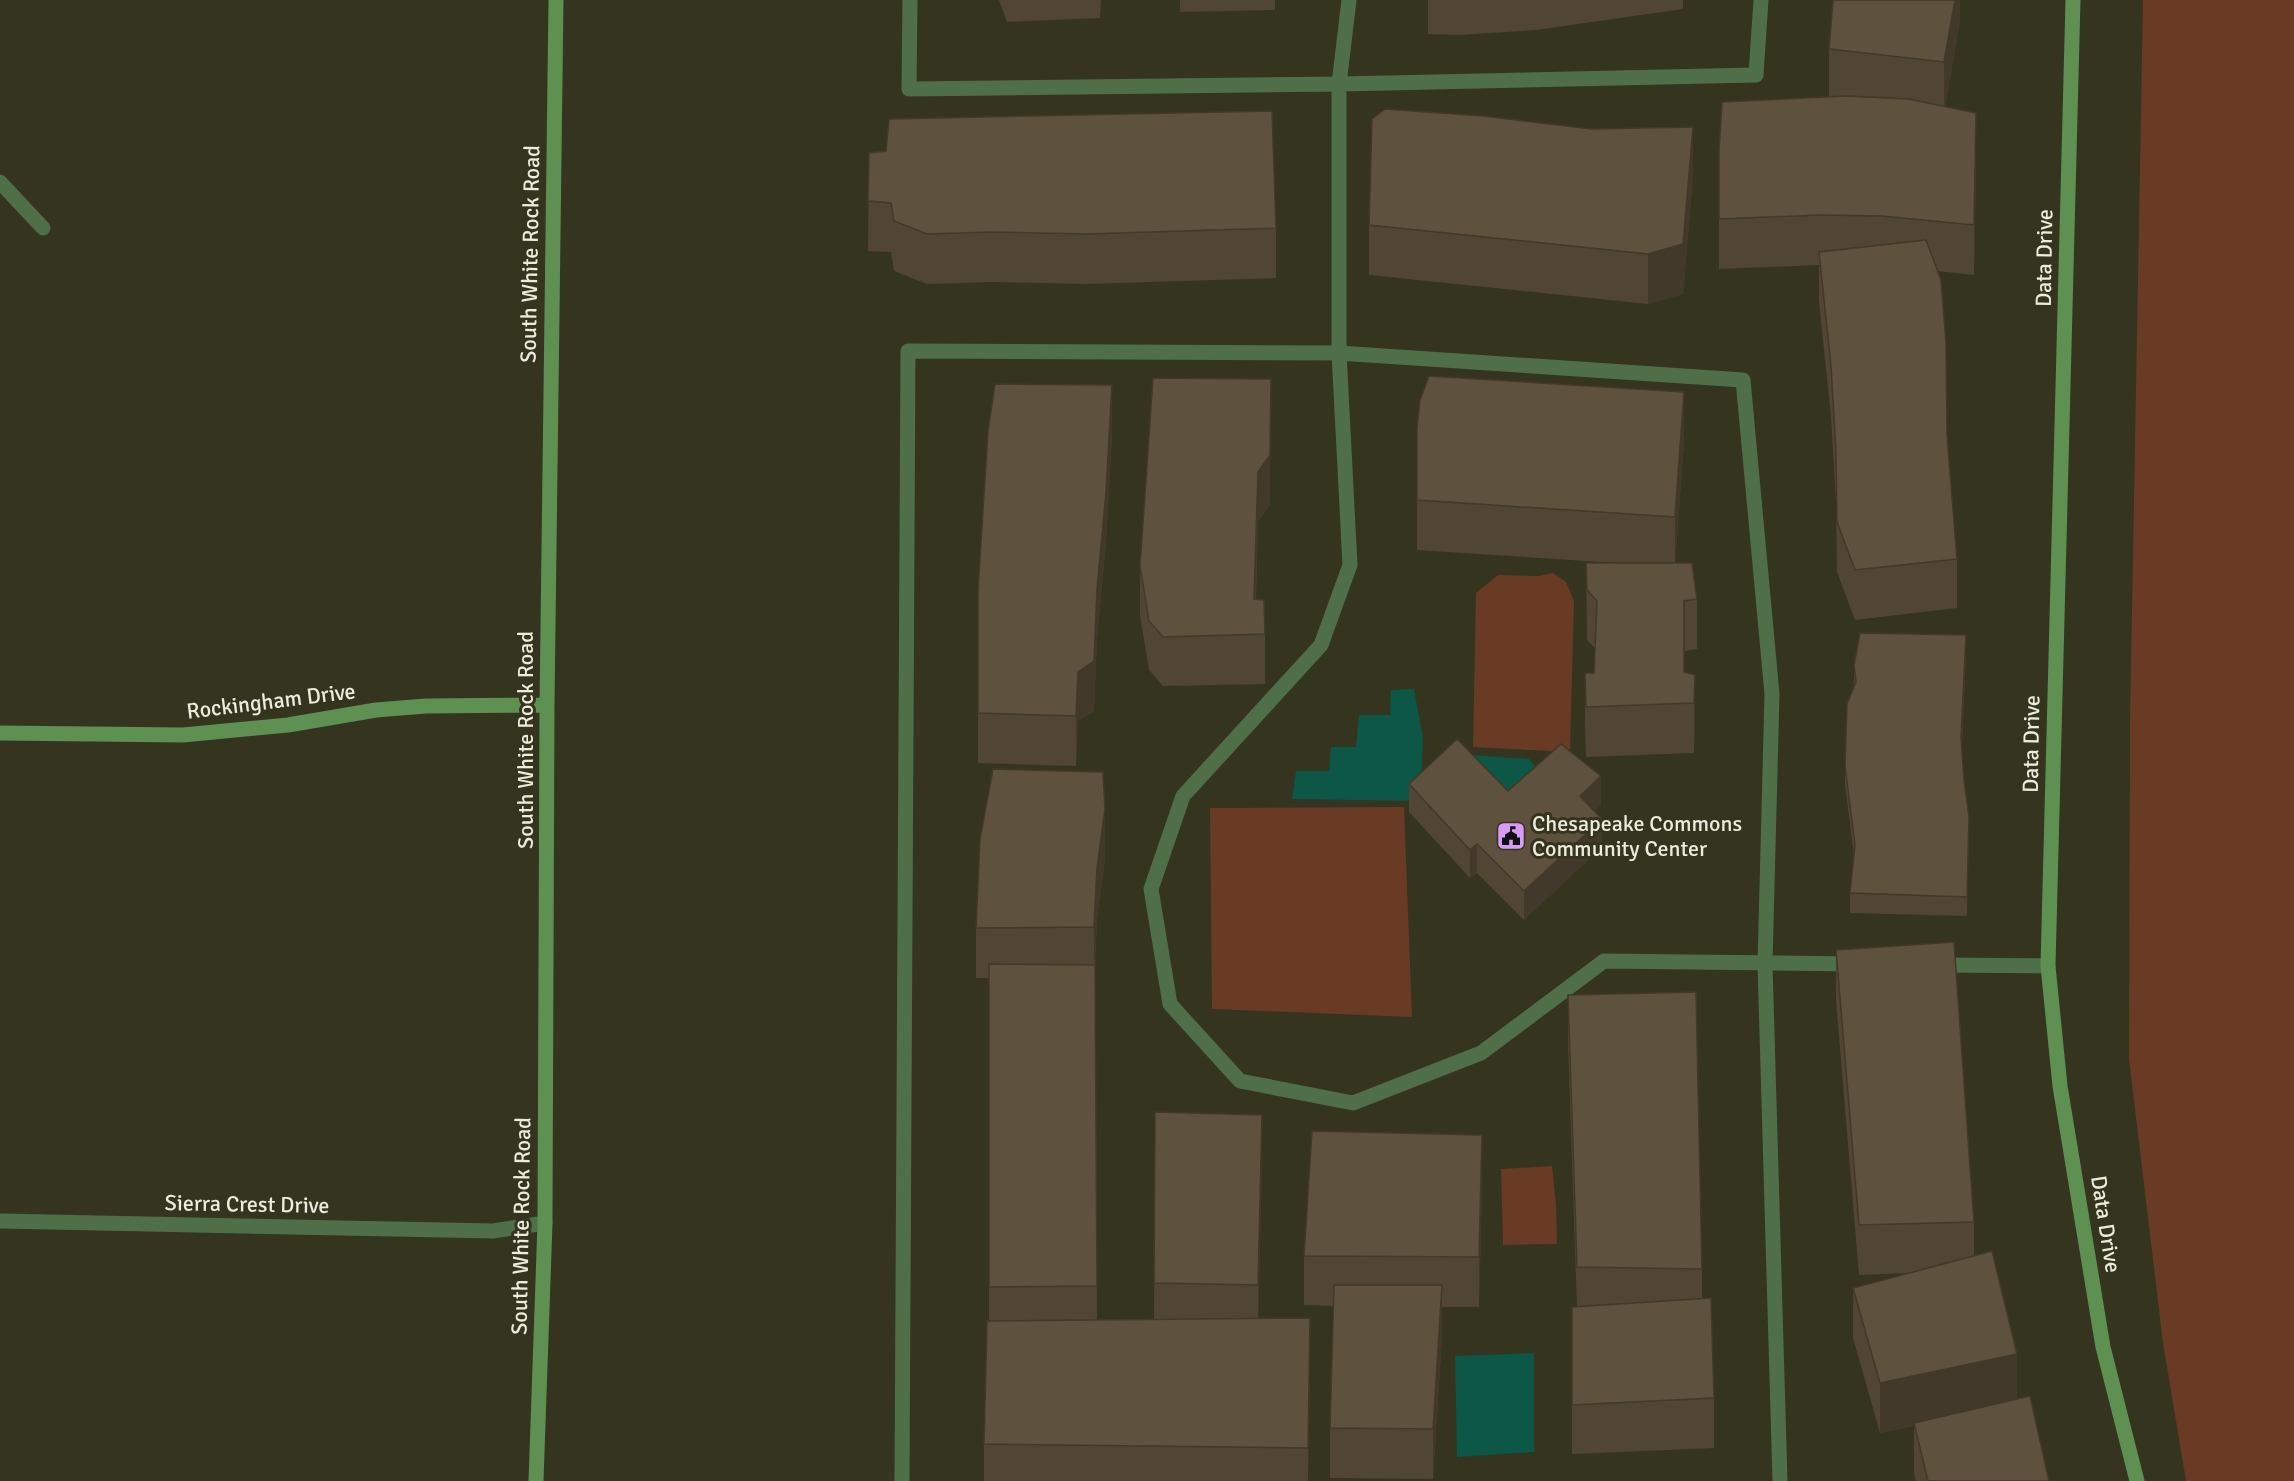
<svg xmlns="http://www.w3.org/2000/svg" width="2294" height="1481" font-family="Signika,sans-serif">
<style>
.green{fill:#693b24}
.water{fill:#0c5745}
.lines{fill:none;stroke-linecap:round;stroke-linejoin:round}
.lane{stroke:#4f6f48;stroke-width:15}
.street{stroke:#4f6f48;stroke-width:15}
.secondary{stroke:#5e9052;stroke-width:15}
.wall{fill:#514634}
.shaded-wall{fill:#42392b}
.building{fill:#5e513d;stroke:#42392b;stroke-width:1.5}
.labels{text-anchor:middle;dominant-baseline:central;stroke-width:6;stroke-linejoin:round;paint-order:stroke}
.street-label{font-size:22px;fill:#ebebde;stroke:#34341f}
.poi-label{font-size:22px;fill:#ebebde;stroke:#34341f;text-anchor:start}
</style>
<rect width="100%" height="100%" fill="#34341f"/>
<path class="green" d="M2143,0H2294V1481H2186L2163,1343L2129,1059L2130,720Z
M1553,573L1566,582L1574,601L1570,752L1473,747L1476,593L1498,575L1539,576Z
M1404,807L1412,1017L1212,1009L1210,808Z
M1552,1166L1556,1204L1557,1244L1503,1245L1501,1169Z"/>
<path class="water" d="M1414,689L1423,738L1421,792L1412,801L1292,799L1296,771H1329L1331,747H1356L1359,715H1390L1391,690Z
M1473,755L1529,759L1549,783L1512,816L1464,766Z
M1534,1353V1452L1457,1457L1455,1356Z"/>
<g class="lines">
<path class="lane" d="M910,0L909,89L1339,84L1756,75L1761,0
M1349,0L1339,84V353L1350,565L1321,645L1183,796L1151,889L1170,1004L1240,1081L1353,1103L1481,1053L1604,961L1856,964
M1937,965L2048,966
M902,1481L908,351L1339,353L1743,380L1772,694L1765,964L1780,1481"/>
<path class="street" d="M0,182L43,228
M0,1221L493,1231L545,1223"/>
<path class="secondary" d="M2073,0L2048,966L2060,1086L2103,1347L2137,1481
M0,733L183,735L288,725L376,710L426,706L547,705
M536,1481L545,1223L547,705L556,0"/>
</g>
<path class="wall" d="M999,0H1101L1100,18L1007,22Z
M1180,0H1275V10L1180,12Z
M1428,0H1683V9L1536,30L1458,35L1428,34Z
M1960,0V21L1945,107L1976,163L1974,275L1937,271L1947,435L1957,559V608L1855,620L1837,572L1836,502L1831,416L1819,302V265L1719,269V151L1829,97V49Z
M869,153L1276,228V278L1086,284L993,282L927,284L894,271L891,252L868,251Z
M1693,176L1683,294L1648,304L1369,275V225Z
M1112,435L1106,542L1097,638L1094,711L1078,721L1076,766L978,763V590Z
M1684,442L1675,563L1697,599V649L1684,651V672L1695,675L1694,753L1586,757L1585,723V673H1594L1595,648L1587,640L1586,563H1617L1417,550V500Z
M1270,504L1258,522L1256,599L1265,634V684L1163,686L1149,670L1140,616V566Z
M1966,654L1962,746L1964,780L1969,817L1967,916L1850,913V893L1854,855L1845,785V766L1854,687V665Z
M1409,784L1508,791L1601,805L1594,811L1602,847L1524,920L1477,873L1470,878L1409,812Z
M1105,859L1097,918L1095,968L1097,1320L1154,1319L1155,1112L1262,1164L1258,1318L1310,1368L1308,1481H984V1444L989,1321V978H976V928Z
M1836,950L1974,1222V1256L2017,1399L2049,1481H1916L1914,1473V1426L1880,1433L1853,1338V1288L1909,1273L1859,1275L1836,1000Z
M1568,995L1702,1269V1299L1714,1398V1448L1572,1454V1307H1577L1568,1045Z
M1482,1185L1479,1307H1442V1335L1433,1479L1330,1478V1428L1334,1306L1304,1305V1256Z"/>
<path class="shaded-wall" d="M1955,0H1960V21L1944,112V62Z
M1976,113V163L1974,275V225Z
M1693,127V176L1683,294L1648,304V254Z
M1271,379L1270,504L1258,522L1254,635V599L1258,472Z
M1112,385V435L1106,542L1097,638L1094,711L1078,721L1076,766V716L1078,672L1097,589Z
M1684,392V442L1675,566V517Z
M1966,635V654L1961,757V737Z
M1695,675V725L1694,753V703Z
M1601,776V805L1580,825V796Z
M1105,809V859L1097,918L1094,976V927L1097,868Z
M1602,819V847L1524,920V891Z
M1477,844V873L1470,878V850Z
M1262,1115V1164L1258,1335V1285Z
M1482,1135V1185L1479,1307V1257Z
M1442,1285V1335L1433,1479V1429Z
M1310,1318V1368L1308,1481V1448Z
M2017,1354V1404L1914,1423V1426L1880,1433V1383Z"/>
<path class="building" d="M1833,0H1955L1944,62L1829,49Z
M1847,96L1909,99L1976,113L1974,225L1882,216L1821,215L1719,219V151L1722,102Z
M1385,109L1483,116L1592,129L1693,127L1683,244L1648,254L1369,225L1372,119Z
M1272,111L1276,228L1086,234L993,232L927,234L894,221L891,203L868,201L869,153L886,151L889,119Z
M1926,240L1941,280L1946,343L1947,435L1957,559L1855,570L1837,522L1836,452L1831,366L1819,252Z
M1429,376L1684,392L1675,517L1417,500V428L1420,400Z
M1153,378L1271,379L1270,455L1258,472L1254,599L1264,600L1265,634L1163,637L1149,621L1140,566Z
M995,384L1112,385L1106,492L1097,589L1094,661L1078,672L1076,716L978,713V590L988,431Z
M1586,563H1692L1697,599L1684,601V672L1695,675L1694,703L1586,707L1585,673H1594L1597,601L1587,590Z
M1860,633L1966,635L1961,737L1964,780L1969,817L1967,897L1850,893L1855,845L1845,766L1847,704L1856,682L1854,665Z
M1457,739L1508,791L1561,744L1601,776L1580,796L1602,819L1524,891L1477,844L1470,850L1409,784Z
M993,769L1103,772L1105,809L1097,868L1094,927L976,928L980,839Z
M1954,942L1974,1222L1859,1225L1836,950Z
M989,964L1095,965L1097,1286L989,1287Z
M1696,992L1702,1269L1577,1267L1568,995Z
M1155,1112L1262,1115L1258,1285L1154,1283Z
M1312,1131L1482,1135L1479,1257L1304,1256Z
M1992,1251L2017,1354L1880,1383L1853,1288Z
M1334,1285H1442L1433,1429L1330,1428Z
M1711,1298L1714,1398L1572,1405V1307Z
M1310,1318L1308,1448L984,1444L987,1321Z
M2030,1396L2049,1481H1928L1914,1423Z"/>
<defs>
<g id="civic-square" transform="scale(1.5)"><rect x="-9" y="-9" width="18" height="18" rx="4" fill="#d89bf8" stroke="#34341f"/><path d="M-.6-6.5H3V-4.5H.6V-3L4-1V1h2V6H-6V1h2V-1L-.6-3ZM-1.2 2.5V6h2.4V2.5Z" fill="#111"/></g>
</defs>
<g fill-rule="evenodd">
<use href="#civic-square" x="1511" y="836"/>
</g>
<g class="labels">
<g class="street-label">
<text transform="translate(530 254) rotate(-89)">South White Rock Road</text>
<text transform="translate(2044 258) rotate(-89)">Data Drive</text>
<text transform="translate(271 701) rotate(-7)">Rockingham Drive</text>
<text transform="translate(525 740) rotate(-90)">South White Rock Road</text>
<text transform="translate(2031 744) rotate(-89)">Data Drive</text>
<text transform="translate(247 1204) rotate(1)">Sierra Crest Drive</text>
<text transform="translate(2106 1224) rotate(81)">Data Drive</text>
<text transform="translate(521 1226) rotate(-89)">South White Rock Road</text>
</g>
<g class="poi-label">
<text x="1532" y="823">Chesapeake Commons<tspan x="1532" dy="25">Community Center</tspan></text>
</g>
</g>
</svg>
